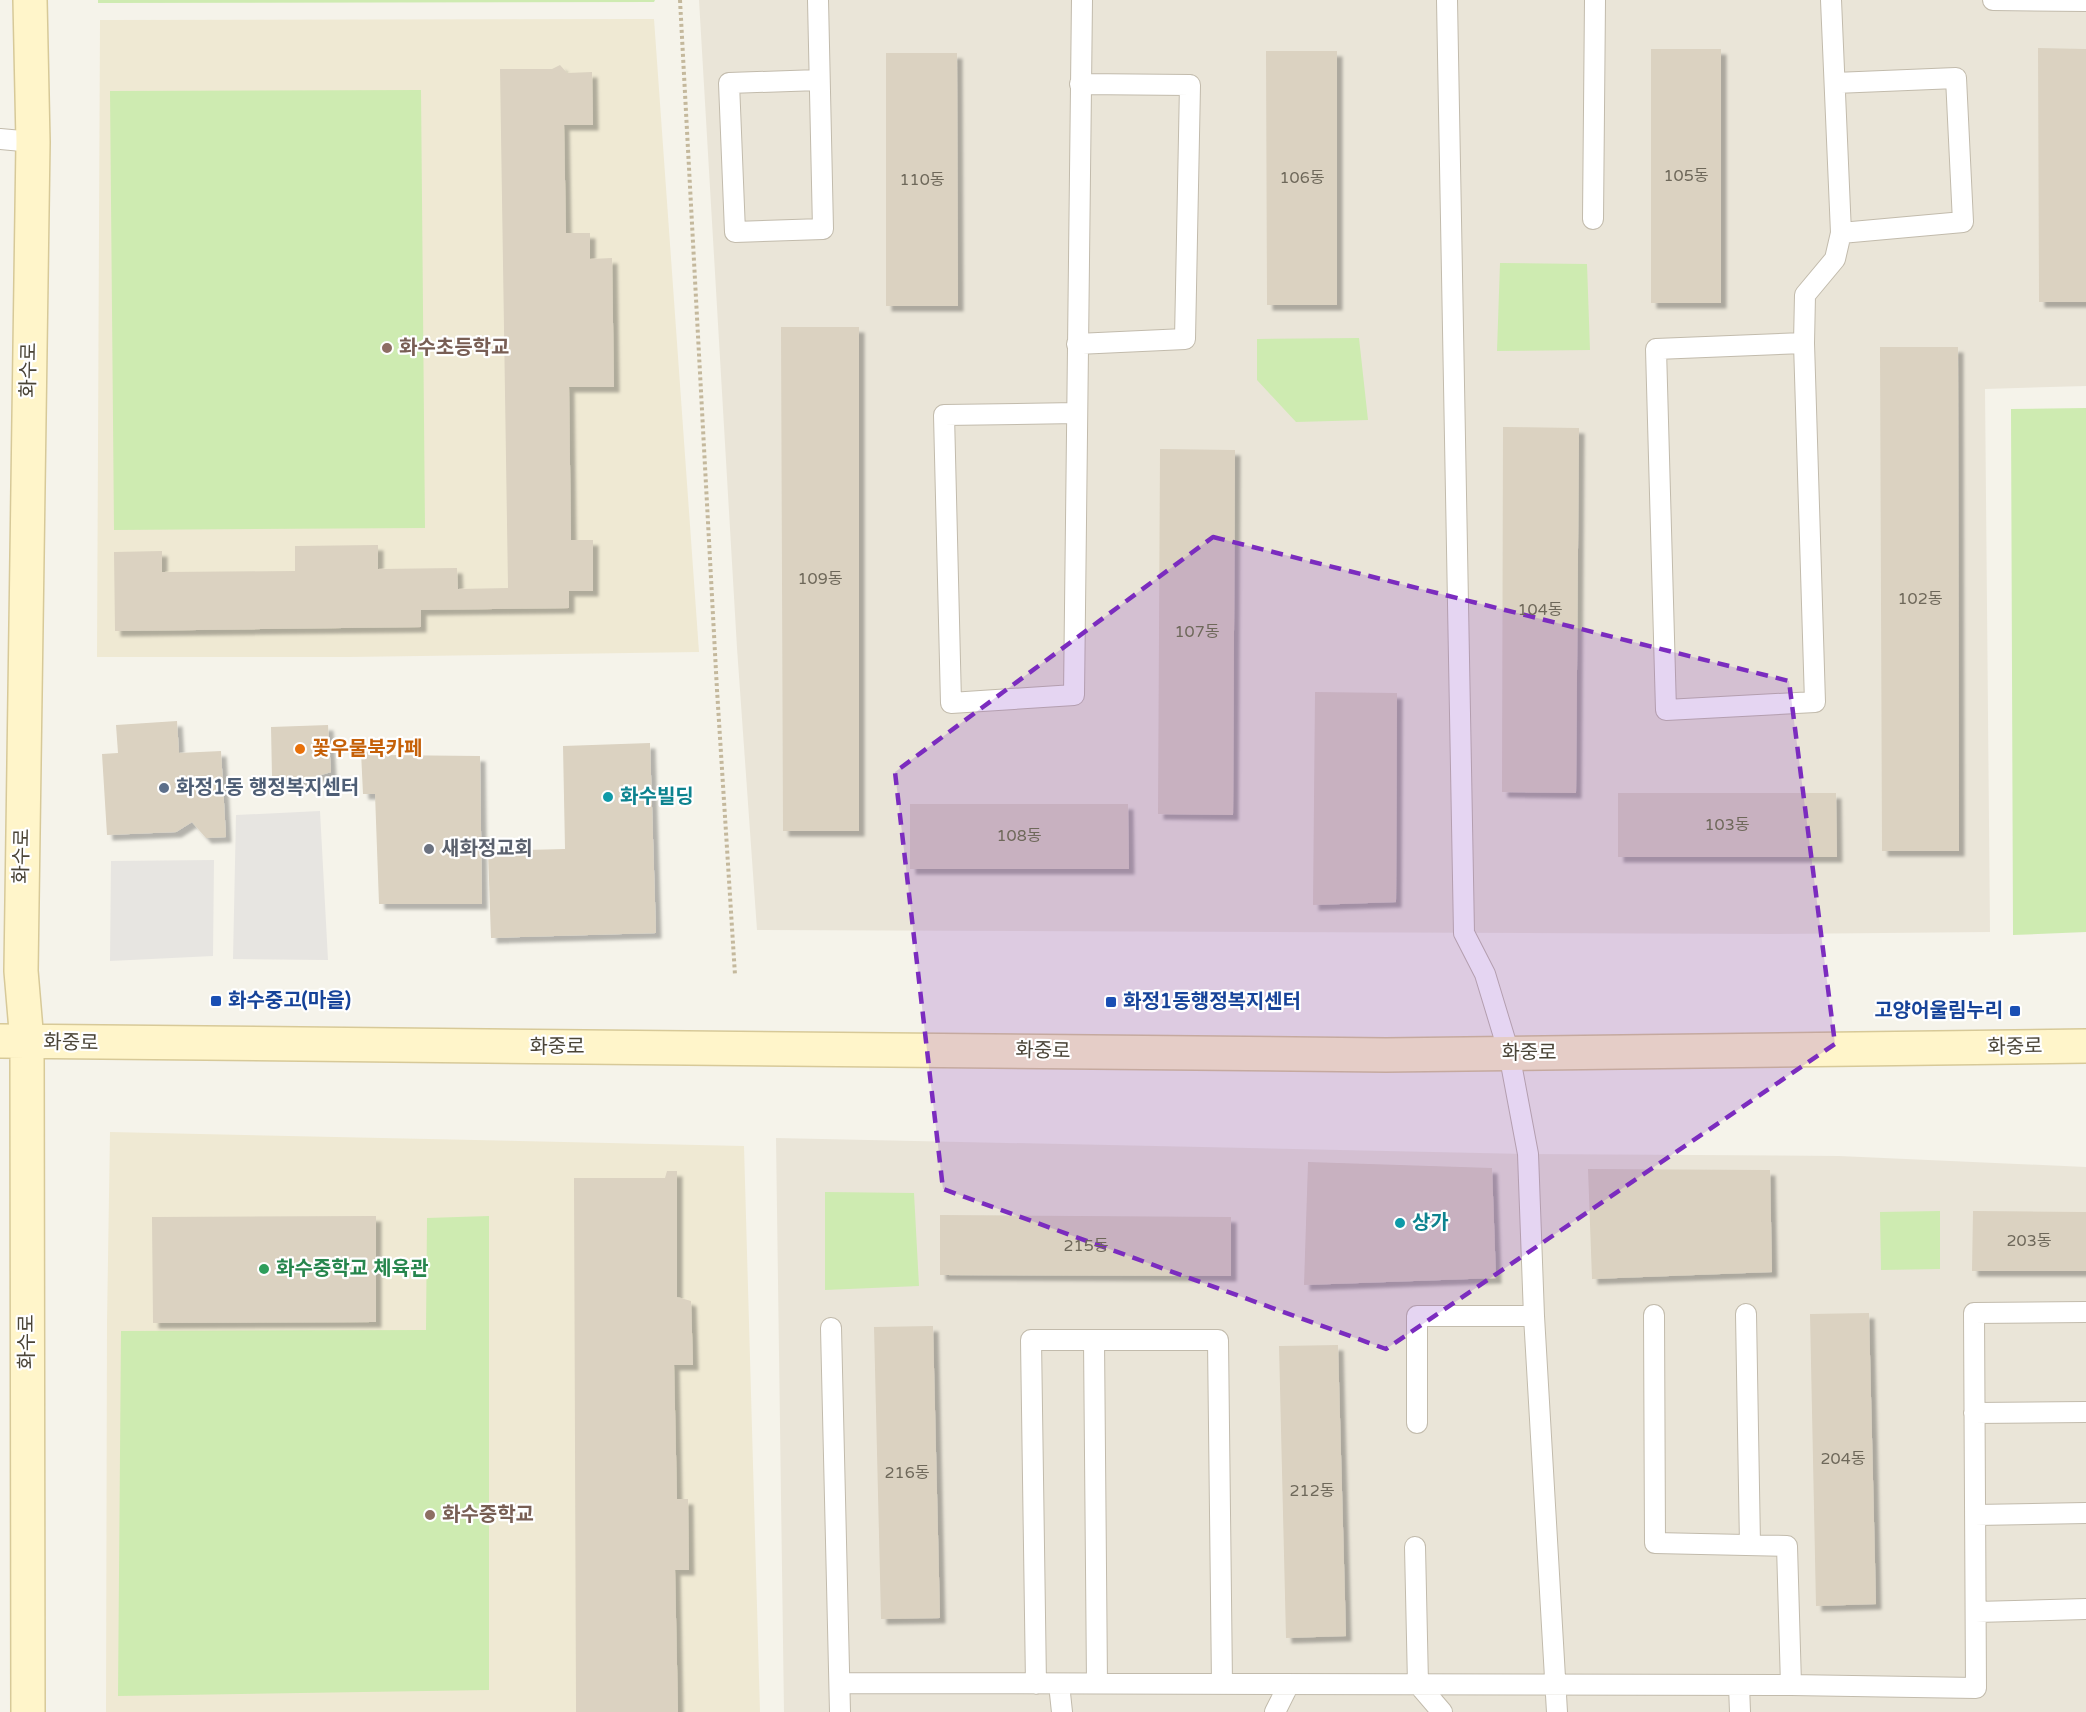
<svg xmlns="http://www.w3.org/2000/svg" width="2086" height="1712" font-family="'Varela Round','Noto Sans KR',sans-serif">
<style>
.residential{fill:#eae5d8}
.education{fill:#efe9d3}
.green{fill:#ceebb1}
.parking{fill:#e7e5e1}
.building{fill:#dbd2c1;filter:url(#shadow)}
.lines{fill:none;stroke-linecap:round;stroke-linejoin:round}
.lane-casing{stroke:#c2bbac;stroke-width:22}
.secondary-casing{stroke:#d7c998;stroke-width:36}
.path{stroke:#c4b89c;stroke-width:4;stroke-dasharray:3 3;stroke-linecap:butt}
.lane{stroke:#fff;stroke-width:20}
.secondary{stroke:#fff5ca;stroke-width:33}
.marked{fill:#7b2cbf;fill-opacity:0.2;stroke:#7b2cbf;stroke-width:4.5;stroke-dasharray:12 8;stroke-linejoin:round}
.education-dot{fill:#8d6e63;stroke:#fff;stroke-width:2}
.food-dot{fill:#e8710a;stroke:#fff;stroke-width:2}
.service-dot{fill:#5c6f8a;stroke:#fff;stroke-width:2}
.culture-dot{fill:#0f9aa8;stroke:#fff;stroke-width:2}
.worship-dot{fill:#6b7280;stroke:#fff;stroke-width:2}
.transit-dot{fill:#1a4fb4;stroke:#fff;stroke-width:2}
.leisure-dot{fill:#2e9e5b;stroke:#fff;stroke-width:2}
.labels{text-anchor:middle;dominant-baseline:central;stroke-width:4.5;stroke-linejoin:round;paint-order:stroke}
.number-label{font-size:16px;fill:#6e685a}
.education-label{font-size:20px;font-weight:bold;fill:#785e54;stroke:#fff;text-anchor:start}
.street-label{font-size:20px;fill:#4a4437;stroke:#fff}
.food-label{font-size:20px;font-weight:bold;fill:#c56008;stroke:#fff;text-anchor:start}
.service-label{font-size:20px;font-weight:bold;fill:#4e5e75;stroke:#fff;text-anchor:start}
.culture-label{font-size:20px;font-weight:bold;fill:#0d838f;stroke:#fff;text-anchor:start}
.worship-label{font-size:20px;font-weight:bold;fill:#5b616d;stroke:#fff;text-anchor:start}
.transit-label{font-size:20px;font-weight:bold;fill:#164399;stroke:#fff;text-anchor:start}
.leisure-label{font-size:20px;font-weight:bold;fill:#27864d;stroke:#fff;text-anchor:start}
</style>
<defs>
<filter id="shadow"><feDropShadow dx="5.5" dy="5.5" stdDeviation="1.5" flood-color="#0004"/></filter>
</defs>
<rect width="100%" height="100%" fill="#f5f3ea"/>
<path class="residential" d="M699,0H2086V386L1985,389L1990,932L1774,934L757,930L737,648Z
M776,1138L1528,1154L1839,1156L2086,1167V1712H784Z"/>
<path class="education" d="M654,19L699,652L349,657H97L100,20Z
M110,1132L744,1146L760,1712H106L107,1323Z"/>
<path class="green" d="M98,0H655L654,2L98,3Z
M421,90L425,528L114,530L110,91Z
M1500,263L1587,264L1590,350L1497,351Z
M1359,338L1368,420L1296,422L1257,380V339Z
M2086,408V932L2013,935L2011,409Z
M825,1192L914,1193L919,1286L825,1290Z
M1940,1211V1269L1881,1270L1880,1212Z
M489,1216V1690L118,1696L121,1331L426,1330L427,1218Z"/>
<path class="parking" d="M320,811L328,960L233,959L236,815Z
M214,860L213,956L110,961L111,861Z"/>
<path class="building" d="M2038,48L2086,49V302H2039Z
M1651,49H1721V303H1651Z
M1266,51H1337V305H1267Z
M886,53H957L958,306H886Z
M560,65L567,73L592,72L593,125H564L566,233H590V259L612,258L614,387H569L571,540H593V591H569V608L421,610V627L115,631L114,552L162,551V572L295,571V546L378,545V569L457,568L458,589L508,588L500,69H552Z
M781,327H859V831H783Z
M1880,347H1958L1959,851H1882Z
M1503,427L1579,428L1576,793L1502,792Z
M1160,449L1235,450L1233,815L1158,814Z
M1315,692L1397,693L1396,902L1313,905Z
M177,721L179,753L221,751L226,837L206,838L192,822L176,832L107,835L102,754L118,753L116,725Z
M328,725L331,772L301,781L272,777L271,727Z
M650,743L656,933L491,938L488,851L565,849L563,746Z
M381,751V755L480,756L482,904H379L375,794H363L361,752Z
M1618,793H1836L1837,857H1618Z
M910,804H1128L1129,869H910Z
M1308,1162L1492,1168L1496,1278L1304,1285Z
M1588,1169L1770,1170L1772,1272L1592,1279Z
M667,1171H677V1297L691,1301L693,1365H674L677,1499H688L689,1570H675L678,1712H576L574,1178H665Z
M1973,1211L2086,1212V1271H1972Z
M940,1215L1231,1217V1276L940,1275Z
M376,1216V1322L153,1323L152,1217Z
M1869,1313L1876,1604L1816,1606L1810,1314Z
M933,1326L940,1618L881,1619L874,1327Z
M1338,1345L1346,1636L1286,1638L1279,1346Z"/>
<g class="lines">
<g class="lane-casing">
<path id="lane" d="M818,0L823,229L735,232L729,83L819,80
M1447,0L1464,933L1485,974L1509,1053L1528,1154L1534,1316L1557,1712
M1993,0L2086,1
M1835,83L1956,78L1963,222L1841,233
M0,139L33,142
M1593,219L1595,0
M1804,343L1656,349L1666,710L1815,702L1804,343L1805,295L1835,259L1841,233L1831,0
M1077,344L1185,339L1190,85L1080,84
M1077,413L944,415L951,703L1074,695L1082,0
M1746,1314L1750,1545
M1654,1315L1655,1543L1787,1546L1791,1685
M831,1328L840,1712
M1094,1340L1097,1683
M1974,1413L2086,1412
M1417,1423V1316H1534
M1975,1515L2086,1513
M1415,1547L1418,1684L1442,1712
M1976,1612L2086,1609
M840,1683L1791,1685L1976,1688L1974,1313L2086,1312
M1036,1684L1031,1340H1218L1222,1684
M1059,1684L1062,1712
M1739,1685L1740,1712
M1275,1712L1289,1684"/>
</g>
<g class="secondary-casing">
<path id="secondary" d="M0,1041L1386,1055L2086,1046
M28,1712L27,1042L21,971L33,142L30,0"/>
</g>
<path class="path" d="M680,0L717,690L735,975"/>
<use href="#lane" class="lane"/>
<use href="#secondary" class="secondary"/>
</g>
<path class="marked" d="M1213,537L1789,681L1835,1044L1386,1349L943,1189L895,772Z"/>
<g class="education-dot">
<circle cx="387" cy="348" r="6"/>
<circle cx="430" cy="1515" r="6"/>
</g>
<circle class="food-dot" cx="300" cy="749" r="6"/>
<circle class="service-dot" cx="164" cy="788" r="6"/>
<g class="culture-dot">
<circle cx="608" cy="797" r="6"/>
<circle cx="1400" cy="1223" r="6"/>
</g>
<circle class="worship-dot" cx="429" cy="849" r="6"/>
<g class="transit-dot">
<rect x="210" y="995" width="12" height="12" rx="3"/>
<rect x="1105" y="996" width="12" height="12" rx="3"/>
<rect x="2009" y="1005" width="12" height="12" rx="3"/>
</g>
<circle class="leisure-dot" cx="264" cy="1269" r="6"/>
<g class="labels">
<g class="number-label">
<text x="1686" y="176">105동</text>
<text x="1302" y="178">106동</text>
<text x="922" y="180">110동</text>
<text x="820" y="579">109동</text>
<text x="1920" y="599">102동</text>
<text x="1540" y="610">104동</text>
<text x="1197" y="632">107동</text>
<text x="1727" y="825">103동</text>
<text x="1019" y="836">108동</text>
<text x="2029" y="1241">203동</text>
<text x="1086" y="1246">215동</text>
<text x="1843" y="1459">204동</text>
<text x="907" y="1473">216동</text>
<text x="1312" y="1491">212동</text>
</g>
<g class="education-label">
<text x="399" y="348">화수초등학교</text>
<text x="442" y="1515">화수중학교</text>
</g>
<g class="street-label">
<text transform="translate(29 370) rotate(-89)">화수로</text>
<text transform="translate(22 856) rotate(-89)">화수로</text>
<text transform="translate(71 1043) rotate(1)">화중로</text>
<text x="557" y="1047">화중로</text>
<text transform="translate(2015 1047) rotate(-1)">화중로</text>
<text transform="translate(1043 1051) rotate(1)">화중로</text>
<text x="1529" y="1053">화중로</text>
<text transform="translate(27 1342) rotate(-90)">화수로</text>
</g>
<g class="food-label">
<text x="312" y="749">꽃우물북카페</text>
</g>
<g class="service-label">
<text x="176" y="788">화정1동 행정복지센터</text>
</g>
<g class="culture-label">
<text x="620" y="797">화수빌딩</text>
<text x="1412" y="1223">상가</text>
</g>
<g class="worship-label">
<text x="441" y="849">새화정교회</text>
</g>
<g class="transit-label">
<text x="228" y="1001">화수중고(마을)</text>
<text x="1123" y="1002">화정1동행정복지센터</text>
<text x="2003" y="1011" text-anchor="end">고양어울림누리</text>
</g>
<g class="leisure-label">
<text x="276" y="1269">화수중학교 체육관</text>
</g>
</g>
</svg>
